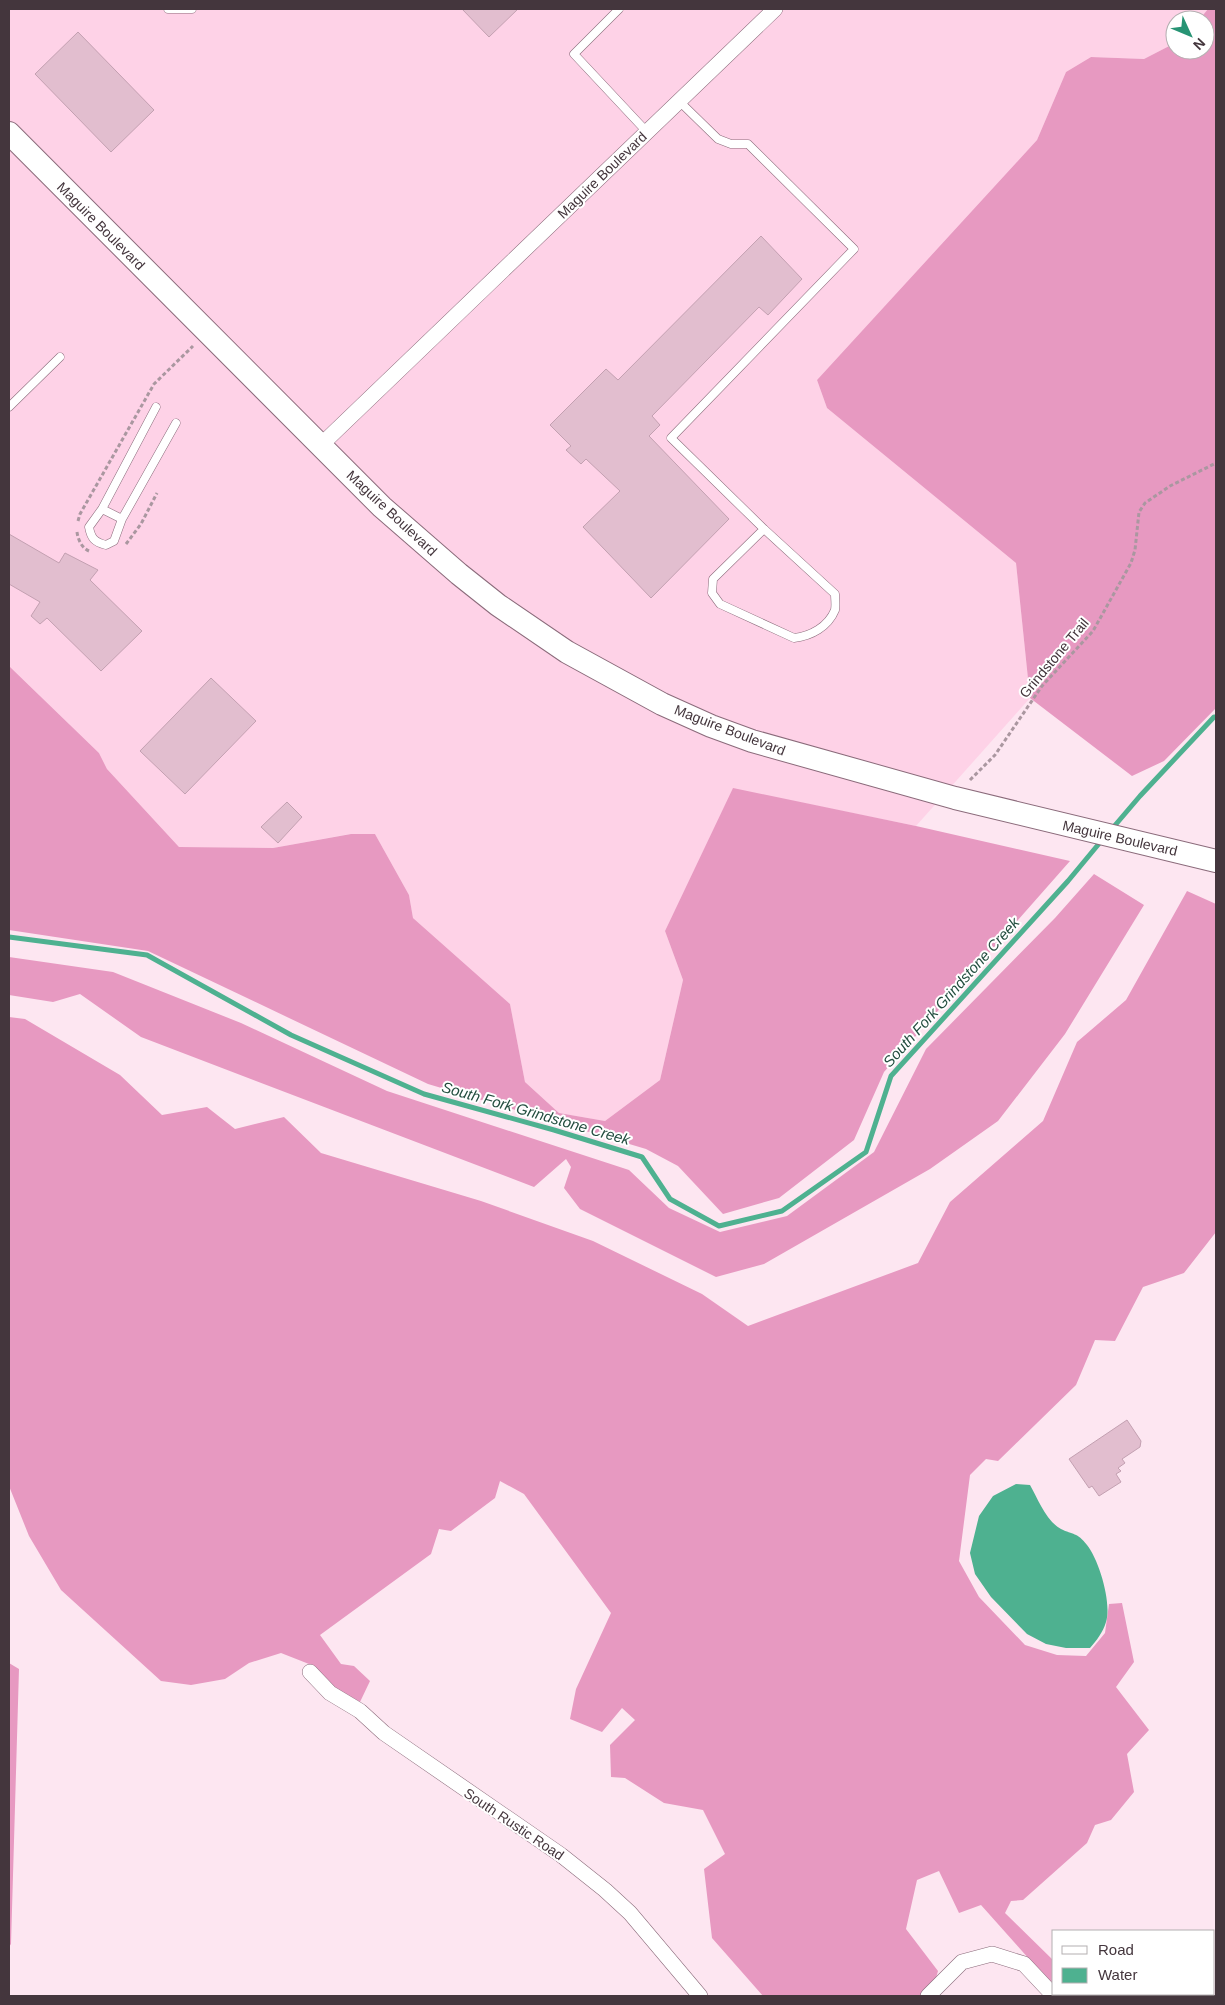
<svg xmlns="http://www.w3.org/2000/svg" width="1225" height="2005" font-family="Helvetica,sans-serif">
<style>
.built{fill:#fed2e7}
.forest{fill:#e799c1}
.water{fill:#4eb190}
.lines{fill:none;stroke-linecap:round;stroke-linejoin:round}
.stream{stroke:#4eb190;stroke-width:5}
.building{fill:#e2becf;stroke:#c3a0b1}
.lane-casing{stroke:#8b6b7b;stroke-width:9}
.street-casing{stroke:#8b6b7b;stroke-width:16}
.secondary-casing{stroke:#8b6b7b;stroke-width:24}
.path{stroke:#aa97a0;stroke-width:3;stroke-dasharray:4 2.5;stroke-linecap:butt}
.lane{stroke:#fff;stroke-width:8}
.street{stroke:#fff;stroke-width:15}
.secondary{stroke:#fff;stroke-width:22}
.labels{text-anchor:middle;dominant-baseline:central;stroke-width:4;stroke-linejoin:round;paint-order:stroke}
.street-label{font-size:14px;fill:#44363d;stroke:#fff}
.water-label{font-size:15px;font-style:italic;fill:#234d3f;stroke:#fff}
</style>
<rect width="100%" height="100%" fill="#fde6f1"/>
<path class="built" d="M9,9H1208L1199,20H1175V43L1144,59L1091,57L1066,72L1037,140L817,380L827,408L1016,563L1030,698L916,826L733,789L665,931L683,980L660,1080L605,1121L559,1113L525,1082L510,1004L413,918L409,895L375,834H350L273,848L179,847L107,769L99,753L9,666Z"/>
<path class="forest" d="M1208,9H1216V708L1164,761L1132,776L1030,698L1016,563L827,408L817,380L1037,140L1066,72L1091,57L1144,59L1175,43V50H1205V20H1199Z
M9,666L99,753L107,769L179,847L273,848L351,834H375L409,895L413,918L510,1004L525,1082L559,1113L605,1121L660,1080L683,980L665,931L733,788L916,826L1070,861L884,1072L854,1140L779,1198L723,1214L678,1166L646,1149L428,1084L148,951L9,930Z
M1094,874L1144,905L1065,1034L998,1121L930,1169L764,1264L716,1277L580,1209L564,1188L571,1167L566,1159L534,1187L141,1037L80,994L53,1002L9,995V957L113,972L241,1023L387,1091L629,1170L669,1208L720,1232L787,1216L874,1152L926,1049L1055,918Z
M1187,891L1216,904V1232L1184,1273L1143,1287L1115,1341L1095,1340L1076,1385L998,1461L986,1459L970,1475L959,1561L979,1597L1025,1645L1057,1655L1086,1656L1105,1633L1109,1604L1122,1603L1134,1662L1116,1687L1149,1730L1127,1754L1134,1792L1111,1820L1095,1825L1087,1843L1023,1900L1011,1901L1005,1913L1054,1961V1987L981,1905L959,1913L939,1871L917,1880L906,1929L938,1971L934,1985L922,1996H763L712,1938L704,1869L725,1854L703,1810L664,1803L625,1778L611,1777L610,1745L635,1720L622,1708L602,1732L570,1719L576,1689L611,1613L524,1494L500,1481L495,1498L451,1531L439,1529L431,1554L320,1635L341,1664L354,1666L370,1681L360,1702L328,1684L309,1664L281,1653L249,1663L225,1679L191,1685L161,1681L61,1590L29,1536L9,1486V1017L25,1019L120,1075L162,1115L207,1107L235,1129L284,1117L321,1153L481,1201L593,1241L702,1294L748,1326L918,1263L950,1202L1043,1121L1077,1042L1126,1000Z
M9,1663L19,1669L11,1944L9,1947Z"/>
<path class="water" d="M1016,1484L1030,1485C1038,1499 1046,1521 1061,1529C1073,1535 1077,1532 1087,1545C1099,1560 1112,1603 1106,1622C1103,1632 1097,1640 1090,1648H1066L1046,1644L1027,1634L991,1597L975,1574L970,1553L979,1516L993,1496Z"/>
<g class="lines">
<path class="stream" d="M1111,830L1140,796L1214,717H1216
M9,937L147,955L291,1035L424,1094L554,1130L642,1157L670,1199L719,1226L782,1211L866,1152L891,1076L1068,881L1102,840"/>
</g>
<path class="building" d="M462,9H518L489,37Z
M78,32L154,110L111,152L35,74Z
M761,236L802,279L768,315L759,307L652,416L660,425L649,436L729,519L651,598L583,527L620,491L586,459L581,464L566,450L571,446L550,425L606,369L618,380Z
M9,534L59,563L65,553L98,570L90,580L142,631L101,671L47,618L40,624L31,616L40,602L9,584Z
M211,678L256,721L185,794L140,751Z
M287,802L302,817L278,843L261,827Z
M1127,1420L1141,1441L1140,1447L1122,1459L1125,1463L1118,1468L1121,1471L1116,1474L1121,1482L1099,1496L1092,1486L1089,1488L1069,1459Z"/>
<g class="lines">
<g class="lane-casing">
<path id="lane" d="M168,9H192
M619,9L574,54L647,132
M679,101L718,139L731,144H748L854,249L671,438L764,529L835,594C835,599 836,605 835,610C828,627 811,636 794,638L720,604L712,593L713,579L764,529
M9,407L60,357
M156,407L102,509L122,519L176,423
M102,509L89,527C91,538 94,542 106,545L114,541L122,519"/>
</g>
<g class="street-casing">
<path id="street" d="M321,445L775,9
M310,1672L330,1693L360,1711L384,1733L561,1855L605,1890L630,1913L700,1996
M928,1996L962,1962L992,1954L1024,1964L1054,1996"/>
</g>
<g class="secondary-casing">
<path id="secondary" d="M9,133L382,507L459,574L498,605L567,652L662,704L711,726L752,741L955,798L1216,861"/>
</g>
<path class="path" d="M78,521L80,514L154,384L193,346
M77,532C78,540 82,548 89,551
M126,544L141,524L157,493
M970,780L995,755L1042,686L1093,631L1131,563L1135,550L1139,512L1145,503L1170,486L1216,463"/>
<use href="#lane" class="lane"/>
<use href="#street" class="street"/>
<use href="#secondary" class="secondary"/>
</g>
<g class="labels">
<g class="street-label">
<text transform="translate(602 175) rotate(-44)">Maguire Boulevard</text>
<text transform="translate(101 226) rotate(45)">Maguire Boulevard</text>
<text transform="translate(392 513) rotate(43)">Maguire Boulevard</text>
<text transform="translate(1054 658) rotate(-50)">Grindstone Trail</text>
<text transform="translate(730 730) rotate(21)">Maguire Boulevard</text>
<text transform="translate(1120 838) rotate(13)">Maguire Boulevard</text>
<text transform="translate(514 1824) rotate(34)">South Rustic Road</text>
</g>
<g class="water-label">
<text transform="translate(951 992) rotate(-48)">South Fork Grindstone Creek</text>
<text transform="translate(536 1113) rotate(16)">South Fork Grindstone Creek</text>
</g>
</g>
<rect width="1225" height="2005" fill="none" stroke="#44363d" stroke-width="20"/>
<rect x="1052" y="1930" width="162" height="65" fill="#ffffff" stroke="#b4afb1"/>
<rect x="1062" y="1946" width="25" height="8" fill="#ffffff" stroke="#b4afb1"/>
<text x="1098" y="1955" font-size="15" fill="#44363d">Road</text>
<rect x="1062" y="1968" width="25" height="15" fill="#4eb190" stroke="#b4afb1"/>
<text x="1098" y="1980" font-size="15" fill="#44363d">Water</text>
<g transform="translate(1190 35) rotate(134)"><circle r="24" fill="#ffffff" stroke="#b4afb1"/>
<path d="M0-4L9 19L0 12L-9 19Z" fill="#279474"/>
<text y="-8" font-size="14" font-weight="bold" text-anchor="middle" fill="#44363d">N</text>
</g>
</svg>
